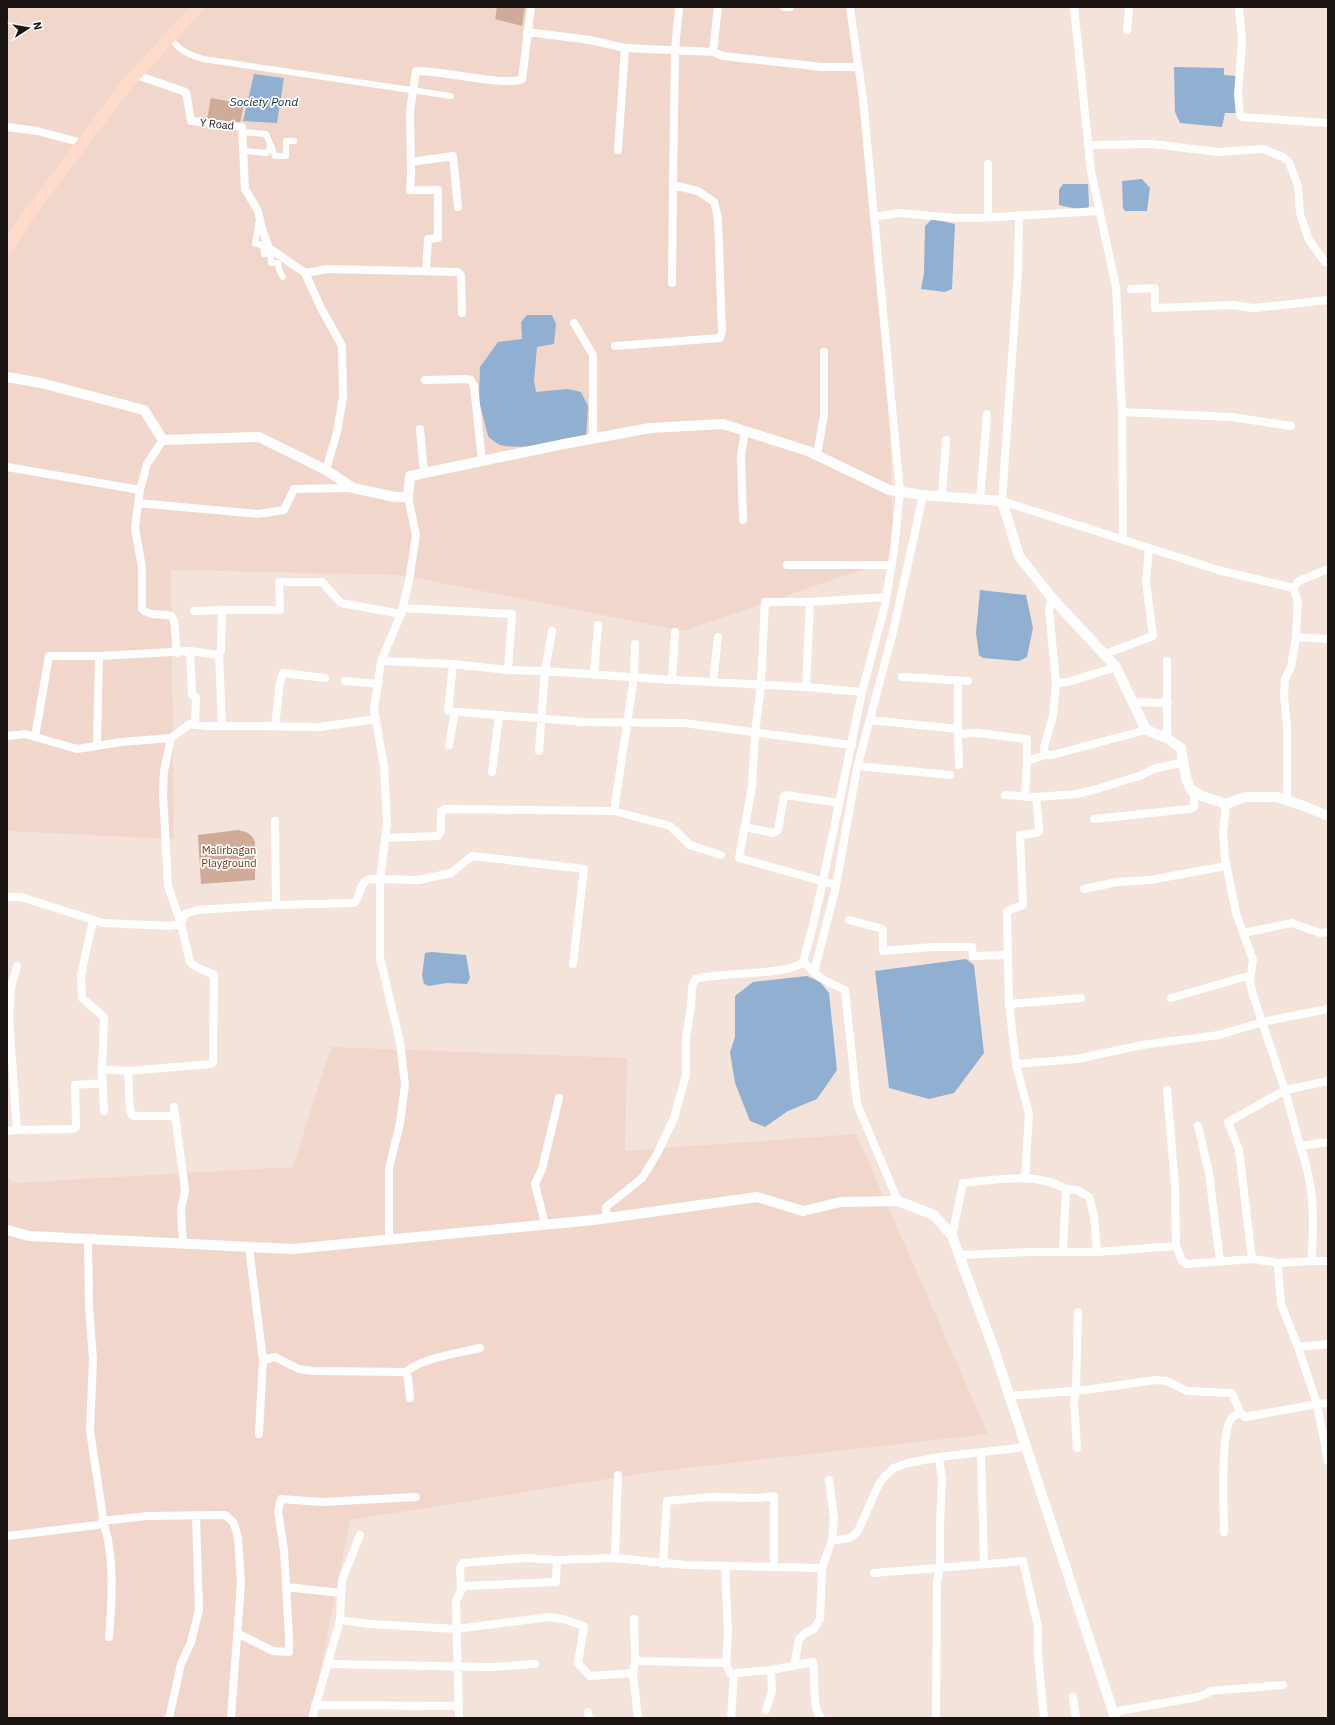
<svg xmlns="http://www.w3.org/2000/svg" width="1335" height="1725" font-family="'IBM Plex Sans',sans-serif">
<style>
.built{fill:#f1d7cb}
.green{fill:#d0ab99}
.water{fill:#91afd0}
.lines{fill:none;stroke-linecap:round;stroke-linejoin:round}
.pedestrian{stroke:#fff;stroke-width:6}
.minor{stroke:#fff;stroke-width:8}
.tertiary{stroke:#fff;stroke-width:10}
.primary{stroke:#fedbca;stroke-width:12}
.labels{text-anchor:middle;dominant-baseline:central;stroke-width:3.5;stroke-linejoin:round;paint-order:stroke}
.street-label{font-size:11px;fill:#191311;stroke:#fff}
.park-label{font-size:11px;fill:#6d3618;stroke:#fff}
.water-label{font-size:12px;font-style:italic;fill:#092c4c;stroke:#fff}
</style>
<rect width="100%" height="100%" fill="#f4e3da"/>
<path class="built" d="M7,7H855L885,286L894,559L683,631L401,575L171,570L174,839L7,831Z
M331,1047L627,1058L625,1151L856,1134L988,1434L651,1472L350,1520L311,1718H7V1176L13,1183L293,1167Z"/>
<path class="green" d="M497,7H525L522,26L495,19Z
M211,98L244,104L240,123L207,119Z
M238,830C247,832 251,833 255,842V880L201,884L198,835Z"/>
<path class="water" d="M1174,67L1224,68V75L1236,76V113H1225L1222,127L1180,123L1175,112Z
M254,74L284,78L277,123L243,121Z
M1142,179L1150,188L1147,211H1125L1123,208L1122,181Z
M1063,184H1088L1089,206L1087,209H1076L1059,205V190Z
M932,219L955,224L952,289L945,292L921,289L924,273L925,226Z
M527,315H552L556,324L554,344L537,347L534,381L536,392L568,389L581,392L588,406L586,437C569,443 517,450 500,445C496,443 491,439 488,436L479,401L480,367L498,342L522,339L521,322Z
M980,590L1026,595L1033,628L1027,657L1019,661L983,658L979,655L976,633Z
M432,952L466,955L470,978L467,984L447,983L429,986L424,984L422,975L425,953Z
M966,959L974,965L984,1053L954,1093L929,1099L889,1088L875,971Z
M807,976L820,982L829,993L837,1070L817,1099L788,1111L765,1127L750,1121L735,1083L730,1052L735,1037V996L753,982Z"/>
<g class="lines">
<path class="pedestrian" d="M170,37C178,50 189,55 203,59L451,96
M242,132L266,134L275,156H286V141H294
M244,151L267,153L269,149L272,147
M259,220L255,244L263,245L264,254L276,253
M270,253L271,263H278L279,270L283,277"/>
<path class="minor" d="M784,7H790
M1074,7L1091,171L1116,287L1122,412L1123,540
M1239,7L1242,40L1238,95L1240,115L1242,117L1328,123
M1127,30L1129,7
M527,32L590,40L625,48L713,52L723,56L822,67H858
M713,52L718,7
M136,75L186,92L191,121L242,127L245,189L258,211L262,229L269,248L305,273L321,308L342,346L343,397L337,432L326,470
M7,127L37,131L83,143
M1088,145L1152,144L1218,152L1263,149L1283,157L1289,162L1298,186L1300,214L1309,240L1325,262L1328,263
M618,150L625,48
M411,162L453,156L458,207
M988,164V216
M1019,216L1018,271L1002,501L1218,570L1293,588L1298,601L1296,637L1328,639
M874,217L900,213L956,218H979L1099,211
M426,271L428,239L438,238V190H410L411,175L410,111L416,71C442,70 504,87 522,79L531,7
M305,273L328,269L458,272L461,275L462,313
M672,283L673,185
M1131,289L1155,288V308L1234,305L1253,308L1328,300
M574,323L593,355V438
M615,346L720,338L722,332L718,218L714,202L698,191L673,185L675,50L679,7
M425,380L466,379L471,380L474,386L482,461
M1122,412L1232,417L1291,426
M420,429L424,473
M163,440L147,464L140,490L135,528L142,568V609C150,617 161,613 171,616L174,621L177,653
M817,455L824,415V352
M7,467L140,490
M942,496L946,440
M980,499L987,414
M138,503L258,514L284,510L294,489L353,488
M743,520L741,456L745,431
M787,565H891
M1293,588L1299,581L1328,569
M1052,598L1049,610L1056,683L1053,716L1044,747L1045,755H1052L1146,730
M810,602L886,597
M403,608L512,614L508,670
M194,611L222,610
M190,651L192,695L196,697L195,725
M1105,654L1153,636L1146,582L1149,548
M381,661L453,664L508,670L545,671L672,680L806,687L810,602H765L761,685L755,733L752,787L739,858L836,885
M453,664L448,711L584,722L684,723L852,745
M594,674L598,625
M902,677L968,681
M672,680L675,632
M345,681L378,684
M958,681V734L959,765
M713,682L718,637
M1056,683L1068,682L1116,667
M806,687L862,692L885,605L894,550L900,492L863,99L850,7
M1133,702L1168,703
M870,720L958,729
M222,726L219,655L221,651L222,610H280L279,582H322L341,603L401,614
M275,726L280,682L283,673L325,678
M958,734L977,733L1027,739V761L1045,755
M7,736L25,734L77,749L121,742L171,738L190,724L207,726H252L320,727L376,719
M35,737L49,656H99L190,651L219,655
M1167,738V661
M449,745L455,712
M97,746L99,656
M539,751L545,671L552,631
M858,766L950,775
M492,772L499,715
M1005,795L1036,797L1039,827V832L1036,833L1020,835L1023,905L1007,911L1009,1004L1016,1064L1029,1114L1025,1178
M1025,797L1027,761
M1036,797L1076,794L1097,789L1142,775L1153,769L1184,762
M1287,799V728L1284,696L1285,679L1291,667L1296,637
M1226,804L1223,833L1225,858L1236,913L1253,960L1250,982L1253,995L1285,1090L1300,1146
M614,811L634,677L635,644
M1094,819L1190,809L1194,807V791
M275,821L276,905
M745,827L773,833L778,830L784,796L786,795L839,803
M385,838L438,836L441,831V811L445,809L614,811L670,826L690,845L721,855
M1084,889L1117,882L1150,880L1226,866
M7,897H21L103,923L169,926L181,924L185,914L198,910L276,905L354,903C361,897 358,885 368,879L419,880L451,873L472,856L577,868L584,869L573,964
M93,920L81,975L82,998L104,1017L102,1069L104,1111
M849,920L883,929V951L932,947H972L973,956L1008,955
M1243,933L1292,923L1320,933L1328,932
M803,962L822,979L845,990L857,1104L898,1201
M814,972L835,891L857,768L894,628L923,495
M1171,998L1251,975
M1009,1004L1081,998
M1016,1064L1077,1059L1142,1045L1219,1035L1262,1022L1328,1009
M102,1069L128,1071L211,1064L213,1063L214,975C206,970 196,969 190,962L181,924L168,886L163,794L164,771L171,738
M128,1071L130,1111L132,1115L136,1116H175
M1167,1090L1175,1186L1176,1246L1182,1261L1187,1264L1252,1259L1279,1263
M174,1107L185,1190L181,1210L183,1244
M1198,1126L1209,1173L1220,1262
M17,1130L74,1129L76,1127L75,1085L103,1083
M7,1131L17,1130L9,1018L11,987L17,966
M1328,1142L1300,1146C1309,1170 1313,1197 1313,1223C1313,1236 1312,1248 1312,1261L1279,1263L1278,1268L1281,1304L1298,1347L1317,1404L1328,1403
M1066,1189L1077,1190L1089,1197L1094,1216L1097,1252
M607,1218L606,1207L642,1178L657,1154L674,1118L686,1075V1038L691,1006L692,987L695,979C717,972 789,976 803,962L812,929L823,881L862,692
M545,1224L535,1184L542,1169L559,1098
M952,1236L963,1183C996,1180 1036,1171 1066,1189L1063,1252
M389,1239V1168L400,1123L405,1085L400,1042L380,958V880L387,824L384,766L374,710L381,661L401,614L409,581L416,535L408,497
M249,1247L263,1360L259,1434
M959,1255L1027,1252H1097L1176,1246
M1252,1259L1239,1150L1228,1122L1285,1090L1328,1081
M1312,1261H1328
M1298,1347L1328,1344
M263,1360L275,1357L299,1369L313,1371L406,1372
M1009,1396L1085,1390L1156,1380L1167,1381L1187,1391L1232,1393L1240,1412L1245,1417L1317,1404L1328,1461
M410,1398L408,1378L406,1372C421,1358 459,1353 480,1348
M1077,1448L1074,1402L1076,1391L1078,1312
M981,1452L984,1564
M829,1480L834,1519L832,1540C844,1539 851,1540 858,1531L878,1486L885,1476L894,1468L908,1463L939,1457L1026,1447
M1224,1532C1224,1509 1220,1435 1231,1419C1233,1416 1237,1414 1240,1412
M360,1535L342,1580L340,1620L369,1624L457,1629L549,1617L563,1619L584,1626L578,1663L590,1676L633,1673
M7,1536L98,1525L103,1521L102,1510L90,1431L93,1359L89,1306L88,1239
M615,1558L618,1475
M663,1564L667,1501L711,1497L758,1498L774,1496V1566
M725,1566L728,1632L726,1663L730,1673L734,1676
M874,1573L1023,1561L1038,1627V1655L1044,1718
M286,1587L341,1593
M461,1590L464,1586L556,1582L557,1560
M634,1619L635,1661L633,1673L638,1718
M237,1633L273,1651L289,1652V1638L284,1550L278,1511L281,1499L321,1502L416,1497
M109,1637C112,1601 115,1555 103,1521L147,1516L225,1515L234,1523L238,1538L241,1583L231,1718
M635,1661L726,1663
M327,1664L492,1667L535,1664
M794,1666L799,1639L805,1633L814,1629L820,1619L822,1568L832,1540
M1073,1697L1076,1718
M315,1705L458,1706
M766,1710L772,1691L771,1670
M588,1712L589,1718
M1113,1712L1197,1697L1206,1694L1210,1691L1283,1685
M169,1718L181,1664L191,1642L199,1610L196,1515
M312,1718L340,1620
M459,1718L456,1601L461,1590L460,1568L463,1563L526,1558L557,1560L615,1558L686,1565L822,1568
M731,1718L734,1676L736,1673L771,1670L813,1662C816,1678 811,1707 821,1718
M936,1718L937,1581L940,1569V1524L942,1479L939,1457"/>
<path class="tertiary" d="M7,377L41,383L144,410L163,440L259,437L326,470L353,488L395,497H408L410,476L564,444L650,428L723,424L808,451L889,490L923,495L1002,501L1019,556L1052,598L1116,667L1146,730L1167,738L1181,748L1186,778L1191,790L1202,796L1226,804L1245,797H1277L1304,806L1328,816
M7,1230L29,1236L292,1249L594,1220L757,1197L803,1211L841,1202L898,1201L934,1215L952,1236L995,1352L1115,1718"/>
<path class="primary" d="M7,249L26,218L127,84L198,7"/>
</g>
<g class="labels">
<g class="street-label">
<text transform="translate(217 124) rotate(6)">Y Road</text>
</g>
<g class="park-label">
<text x="229" y="850">Malirbagan<tspan x="229" dy="13">Playground</tspan></text>
</g>
<g class="water-label">
<text x="264" y="101">Society Pond</text>
</g>
</g>
<rect width="1335" height="1725" fill="none" stroke="#191311" stroke-width="16"/>
<g transform="translate(28 28) rotate(78)" stroke="#ffffff" stroke-width="3" paint-order="stroke">
<path d="M0-3L7 15L0 10L-7 15Z" fill="#191311"/>
<text y="-6" font-size="11" font-weight="bold" text-anchor="middle" fill="#191311">N</text>
</g>
</svg>
